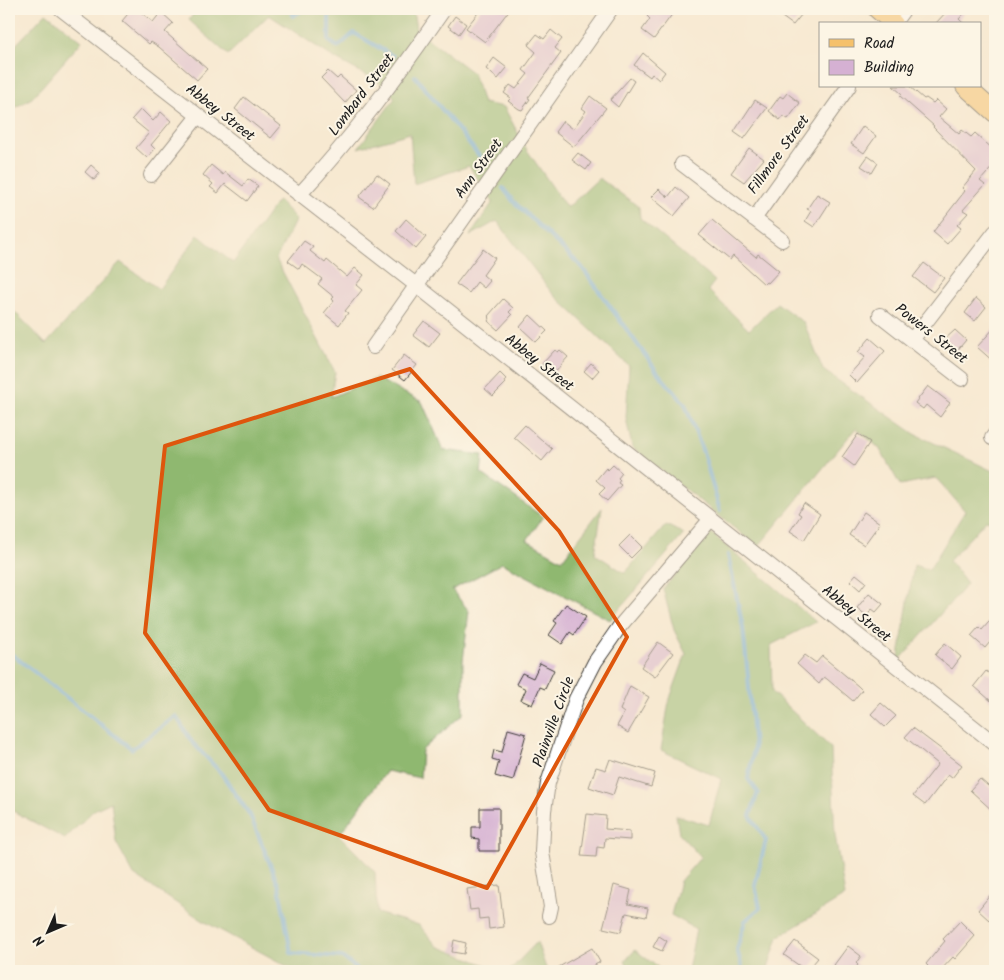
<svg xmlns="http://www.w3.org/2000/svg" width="1004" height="980" font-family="Kalam,sans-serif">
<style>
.forest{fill:#8fb86f;stroke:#566a46}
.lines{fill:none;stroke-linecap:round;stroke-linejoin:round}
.stream{stroke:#5ea4d4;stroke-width:4}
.building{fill:#d5b1d3}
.minor-casing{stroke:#3d3b37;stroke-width:16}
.major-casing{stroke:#3d3b37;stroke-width:20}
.minor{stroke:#fff;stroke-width:14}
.major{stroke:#f5c16b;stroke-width:18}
.marked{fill:none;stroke:#de560d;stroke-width:4;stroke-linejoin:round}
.labels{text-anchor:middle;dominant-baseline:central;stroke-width:4;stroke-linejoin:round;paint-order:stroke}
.street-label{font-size:15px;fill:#1c1c1c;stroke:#fcf5e5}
</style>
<rect width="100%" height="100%" fill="#fcf5e5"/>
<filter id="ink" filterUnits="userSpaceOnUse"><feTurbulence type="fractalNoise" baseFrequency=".02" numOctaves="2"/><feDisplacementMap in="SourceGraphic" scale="10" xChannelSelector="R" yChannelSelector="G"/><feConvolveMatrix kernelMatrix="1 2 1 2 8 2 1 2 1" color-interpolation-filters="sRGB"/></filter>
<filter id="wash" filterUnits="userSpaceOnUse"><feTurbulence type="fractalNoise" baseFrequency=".0096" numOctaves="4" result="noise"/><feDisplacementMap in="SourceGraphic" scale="20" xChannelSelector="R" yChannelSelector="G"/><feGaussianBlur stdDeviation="1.12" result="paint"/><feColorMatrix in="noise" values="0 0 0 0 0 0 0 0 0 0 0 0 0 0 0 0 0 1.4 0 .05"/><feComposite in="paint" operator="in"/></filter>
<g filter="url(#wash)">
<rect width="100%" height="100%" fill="#f7e9d1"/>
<path class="forest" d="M197,9H413L416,30L473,73L483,103L504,107L527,150L567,208L599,178L639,207L640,218L715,281L708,290L749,330L777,303L804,323L823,370L915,434L995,472V523L986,520L949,561L967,584L898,662L914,565L929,570L965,511L936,478L900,485L879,448L856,428L758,547L632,447L626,418L629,366L552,293L497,221L470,236L493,202L469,166L414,184L410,133L358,148L395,98L379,82L334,58L269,15L228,55L189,20Z
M46,13L82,41L32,98L9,111V52Z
M278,200L296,219L276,259L335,372L331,397L376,378L422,402L443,450L483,455L481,473L543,517L527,540L562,560L602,508L595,554L625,573L666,525L684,534L610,620L502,563L452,590L469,611L463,661V714L422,750L420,778L387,771L339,835L375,872L377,913L419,925L437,946L494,968L509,971L537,942L547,971H296L205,922L134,875L116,842L111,802L94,810L65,839L9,809V306L46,344L120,262L159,289L198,235L233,263Z
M711,533L816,622L771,645L772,692L831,748L835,835L845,896L778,937L767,971H675L688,970L696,929L671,915L680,881L701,857L679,834L676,815L709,825L721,779L661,750L669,701L686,654L674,630L663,589Z
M635,950L663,971H631L625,961Z"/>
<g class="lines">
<path class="stream" d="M292,9L293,16L304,9
M326,9L329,12V41L338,47L354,33L393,56
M415,76L485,163
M503,188L513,201L581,266L658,373L685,404L704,455L720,511
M728,555L743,628L748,676L754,748L748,779L758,792L750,816L766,840L755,885L760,908L745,921L737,949L743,971
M9,652L132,749L176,716L192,742L221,773L250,815L279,886L291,953L342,957L360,971"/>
</g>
<g id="blocks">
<path class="building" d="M132,9H137L153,22L161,12L173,23L165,32L207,69L197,80L159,47L151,42L149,44L122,21Z
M481,9H510L485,42L466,28Z
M652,9H676L654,39L642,30L650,19L647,16Z
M788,9H795L802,14L793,25L782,17Z
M949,9H968L959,19L964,24H935Z
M455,16L466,24L459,34L448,26Z
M551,30L562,39L555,48L561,53L528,98L530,99L522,110L519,109L508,101L511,98L504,93L510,85L516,89L528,74L523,70L536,52L528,45L537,34L544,39Z
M643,53L665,72L659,80L652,74L650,77L634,65Z
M494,58L507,68L498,79L486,69Z
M328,71L337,79L340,76L356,90L345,103L321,78Z
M630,78L634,81L618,107L610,100Z
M893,86H909L924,99L926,98L933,103L936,100L946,109L939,117L959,134L962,130L971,137L975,133L995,151V164L980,181L985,185L963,210L968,213L957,225L961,228L947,244L933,232L965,191L962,188L976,171L933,127L934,126L900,96L902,94Z
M787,93L800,103L788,119L783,116L780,120L769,111L780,96L783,98Z
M590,96L606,108L574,147L555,132L563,121L573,129L586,111L582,108Z
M244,97L281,126L271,138L235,109Z
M755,100L767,108L744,139L734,132Z
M141,109L153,121L161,112L171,121L151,145L155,149L147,158L136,148L149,133L132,119Z
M863,126L876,136L864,153L851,144Z
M749,148L764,159L744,182L731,173Z
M578,153L591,163L586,170L572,160Z
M868,156L878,163L872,173L861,166Z
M91,165L100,173L94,180L85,172Z
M211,165L223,175L225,172L243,186L248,179L258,186L247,201L225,184L218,193L210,187L213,184L203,175Z
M377,174L390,184L373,207L359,197Z
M676,187L689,198L674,216L651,197L659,189L668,197Z
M817,194L830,202L814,227L805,221L811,211L807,209Z
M406,219L426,237L416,249L396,231Z
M712,220L756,257L758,254L779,271L768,283L766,282L764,284L733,256L730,260L699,235Z
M304,241L313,247L310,251L325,263L327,260L347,277L355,268L364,275L356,285L362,290L345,311L348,313L339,325L324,313L334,301L332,299L334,297L318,284L322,279L302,264L299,269L288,261Z
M483,249L495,258L483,275L490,281L484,288L477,282L469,293L456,284Z
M924,263L944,278L933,292L913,277Z
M976,298L986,307L975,321L965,313Z
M503,299L513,308L509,312L512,315L498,330L488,321L490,318L488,316Z
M530,315L547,331L536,342L520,327Z
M424,321L440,333L429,347L413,335Z
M995,327V363L977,347Z
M955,330L966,340L954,354L943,341Z
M870,338L885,351L857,383L849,375L865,357L858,352Z
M555,350L558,352L560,350L568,357L553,374L542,364Z
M404,355L417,365L405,380L392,370Z
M591,363L599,370L592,378L584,371Z
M500,373L506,379L504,382L506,383L493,396L485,389Z
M928,386L950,403L940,417L926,405L923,409L915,403Z
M525,425L552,449L542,461L514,437Z
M858,434L870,442L854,466L842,457Z
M613,465L622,473L618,478L620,480L618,483L621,485L607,501L599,494L605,488L596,480L606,468L608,470Z
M804,503L820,514L804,540L790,531L801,515L798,513Z
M864,512L880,523L864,545L849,535Z
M630,535L642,547L631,558L619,546Z
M856,574L866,582L860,590L850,581Z
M869,593L883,604L876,612L872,609L867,616L857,608Z
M566,604L586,617L574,635L570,632L562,644L549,635L557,623L554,621Z
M995,615V636L985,648L971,636L979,627L982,630Z
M658,642L673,653L655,677L641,667Z
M945,643L961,657L952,669L935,655Z
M805,655L816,663L822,656L858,686L862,690L853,701L827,679L824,677L819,684L797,664Z
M540,663L554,670L545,689L540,687L532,705L521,700L526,689L516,684L522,673L533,678Z
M986,671L995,678V696L991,701L974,686Z
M630,686L649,697L628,733L617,726L624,713L620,710Z
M881,703L896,716L885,727L871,714Z
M913,728L962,765L952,778L948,775L925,805L913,796L938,764L905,737Z
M508,729L526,734L513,781L495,776L499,761L492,759L494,750L502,752Z
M610,759L655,773L651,787L619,777L613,795L589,787L596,767L606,770Z
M980,779L995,792L991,797L995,801V813L970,790Z
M480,808H499V851H479V839L472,838V827H480Z
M587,814L606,816L605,829L630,831V840L605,838L604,848L597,847L596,857L581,856Z
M499,885L504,927L489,929L488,918L479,919L478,909L470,910L467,889Z
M614,885L631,890L628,904L648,908L646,917L626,913L621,932L603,928Z
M995,889V912L989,920L978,910Z
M960,921L975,936L955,959L953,957L940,971H923L928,966L926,964L945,941L943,939Z
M659,936L667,941L662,951L653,947Z
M454,940L466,943L464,954L452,952Z
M795,941L818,958L807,971L784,955Z
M848,946L861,956L856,963L858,965L853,971H842L834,965Z
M592,948L600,962L584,971H552Z"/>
</g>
</g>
<g filter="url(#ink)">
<use href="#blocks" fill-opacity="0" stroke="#3d3b37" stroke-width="1"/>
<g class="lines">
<g class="minor-casing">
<path id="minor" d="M61,9L416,285L995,744
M893,24L904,9
M682,164L782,240
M151,175L198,116
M299,195C353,137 399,74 444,9
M754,219L849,86
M880,315L962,379
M912,340L995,232
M373,347L611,9
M992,438L995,434
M549,916L551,907L542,852L544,811L548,783L576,699L595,662L620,626L710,520"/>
</g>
<g class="major-casing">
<path id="major" d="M877,9L894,24
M965,86L995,113"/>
</g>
<use href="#minor" class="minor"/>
<use href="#major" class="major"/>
</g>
</g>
<path d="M0 0H1004V980H0ZM410,369L559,531L627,637L487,888L269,810L145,633L165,446Z" fill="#f7e9d1" fill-opacity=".55" fill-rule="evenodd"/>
<path class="marked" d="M410,369L559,531L627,637L487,888L269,810L145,633L165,446Z"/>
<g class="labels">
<g class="street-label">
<text transform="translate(362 95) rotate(-53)">Lombard Street</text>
<text transform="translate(220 113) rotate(38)">Abbey Street</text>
<text transform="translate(779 155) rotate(-54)">Fillmore Street</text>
<text transform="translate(479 169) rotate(-54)">Ann Street</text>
<text transform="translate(931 334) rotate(38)">Powers Street</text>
<text transform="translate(539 363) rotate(38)">Abbey Street</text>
<text transform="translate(856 614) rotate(38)">Abbey Street</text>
<text transform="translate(554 722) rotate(-70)">Plainville Circle</text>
</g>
</g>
<rect width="1004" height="980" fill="none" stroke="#fcf5e5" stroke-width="30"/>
<rect x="819" y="22" width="162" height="65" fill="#fcf5e5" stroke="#a29e95"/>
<rect x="829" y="39" width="25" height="8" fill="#f5c16b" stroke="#a29e95"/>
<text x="864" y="48" font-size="15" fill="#1c1c1c">Road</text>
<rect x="829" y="60" width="25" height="15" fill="#d5b1d3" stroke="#a29e95"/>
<text x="864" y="72" font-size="15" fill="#1c1c1c">Building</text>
<g transform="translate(48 932) rotate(225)" stroke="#fcf5e5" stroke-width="4" paint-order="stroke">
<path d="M0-4L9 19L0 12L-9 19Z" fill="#1c1c1c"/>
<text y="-8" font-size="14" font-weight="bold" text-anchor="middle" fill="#1c1c1c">N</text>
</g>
</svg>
